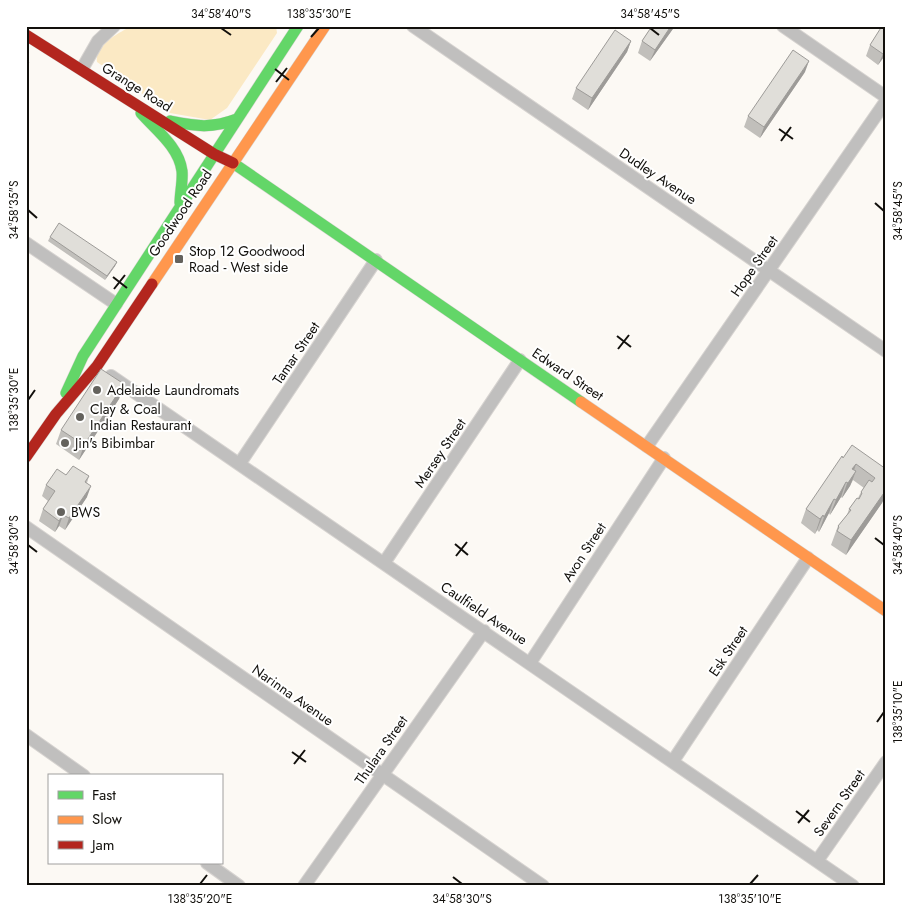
<svg xmlns="http://www.w3.org/2000/svg" width="912" height="912" font-family="Jost,sans-serif">
<style>
.green{fill:#fbe9c4}
.lines{fill:none;stroke-linecap:round;stroke-linejoin:round}
.street-casing{stroke:#d6d3d0;stroke-width:14}
.fast-casing{stroke:#d6d3d0;stroke-width:12}
.slow-casing{stroke:#d6d3d0;stroke-width:12}
.jam-casing{stroke:#d6d3d0;stroke-width:12}
.street{stroke:#c0bfbe;stroke-width:12}
.fast{stroke:#63d668;stroke-width:11}
.slow{stroke:#ff974d;stroke-width:11}
.jam{stroke:#b3261e;stroke-width:11}
.wall{fill:#c1bfbb}
.shaded-wall{fill:#9d9b98}
.building{fill:#e0ded9;stroke:#9d9b98}
.ticks{fill:none;stroke:#12100c;stroke-width:2}
.poi-dot{fill:#64625d;stroke:#fff;stroke-width:2}
.labels{text-anchor:middle;dominant-baseline:central;stroke-width:4;stroke-linejoin:round;paint-order:stroke}
.street-label{font-size:14px;fill:#12100c;stroke:#fff}
.poi-label{font-size:14px;fill:#12100c;stroke:#fff;text-anchor:start}
.neatline{fill:none;stroke:#12100c;stroke-width:2}
.ticks-label{font-size:12px;text-anchor:middle;fill:#12100c}
</style>
<rect width="100%" height="100%" fill="#fcf9f4"/>
<path class="green" d="M132,26H276L277,33L227,108L210,120L170,113L97,62C94,45 120,32 132,26Z"/>
<g class="lines">
<g class="street-casing">
<path id="street" d="M413,26L886,351
M783,26L886,97
M82,69L98,41L114,26
M26,243L116,304
M111,376L853,886
M647,446L886,101
M240,463L376,260
M26,527L543,886
M384,563L520,360
M530,663L664,458
M26,735L84,776
M673,761L808,558
M817,861L886,762
M207,863L239,886
M304,886L484,631"/>
</g>
<g class="fast-casing">
<path id="fast" d="M141,113C156,130 179,147 182,171C183,181 180,193 180,203
M170,121C196,126 211,129 237,119
M233,163L581,402
M66,393L83,356L298,26"/>
</g>
<g class="slow-casing">
<path id="slow" d="M152,284L325,26
M581,402L886,611"/>
</g>
<g class="jam-casing">
<path id="jam" d="M26,35L214,154L233,163
M26,457L56,414L97,366L152,284"/>
</g>
<use href="#street" class="street"/>
<use href="#fast" class="fast"/>
<use href="#slow" class="slow"/>
<use href="#jam" class="jam"/>
</g>
<path class="wall" d="M652,26H675L650,61L638,53L642,41Z
M631,41L627,52L588,110L572,99L576,88Z
M870,45L886,54L878,65L866,56Z
M805,72L760,138L744,127L748,116Z
M50,237L117,262L115,266L105,280L48,241Z
M124,384L119,399L79,460L56,444L61,430Z
M843,458L886,469V494L882,503L846,555L831,545L838,526L847,515L849,509L858,498L861,492L864,488L853,480L850,486L842,498L841,497L830,515L829,513L819,532L817,530L815,534L801,523L806,509Z
M66,475L89,476L87,483V497L65,530L59,526L55,532L39,521L43,509L48,501L42,496L46,485Z"/>
<path class="shaded-wall" d="M671,26H675L650,61L655,50Z
M631,41L627,52L588,110L592,98Z
M886,49V54L878,65L883,54Z
M809,61L805,72L760,138L764,127Z
M117,262L115,266L105,280L107,276Z
M124,384L119,399L79,460L84,445Z
M856,464L851,479L856,471L850,486L842,498L852,469Z
M846,482L841,497L830,515L836,500Z
M91,486L87,497L65,530L69,518Z
M886,487V494L882,503L846,555L851,540Z
M834,499L829,513L819,532L824,517Z
M63,515L59,526L55,532L59,521Z
M823,515L817,530L815,534L820,519Z"/>
<path class="building" d="M652,26H671L655,50L642,41Z
M882,26H886V49L883,54L870,45Z
M615,30L631,41L592,98L576,88Z
M793,50L809,61L764,127L748,116Z
M26,60L29,62L26,66Z
M59,223L117,262L107,276L50,237Z
M101,369L124,384L84,445L61,430Z
M852,445L886,469V490L851,540L837,531L839,527L838,526L851,510L849,509L857,498L859,499L862,493L861,492L869,480L872,482L875,478L856,464L852,469L856,471L848,483L846,482L836,500L834,499L824,517L823,515L820,519L806,509L842,456L843,458Z
M73,466L89,476L85,482L91,486L69,518L63,515L59,521L43,509L55,491L46,485L57,469L66,475Z"/>
<path class="ticks" d="M221,28L231,35M650,28L659,35M311,37L319,28M275,69L289,80M276,82L287,68M779,129L793,139M781,141L791,127M875,203L884,211M28,210L37,218M113,277L127,288M114,289L125,275M617,336L631,347M618,349L629,335M28,400L35,390M875,538L884,545M455,544L468,555M28,545L37,552M456,556L467,542M877,722L884,712M292,752L306,762M294,764L305,750M796,811L810,822M798,823L809,810M453,877L462,884M200,884L207,875M750,884L758,875"/>
<g class="poi-dot">
<rect x="174" y="254" width="10" height="10" rx="2.5"/>
<circle cx="97" cy="390" r="5"/>
<circle cx="80" cy="417" r="5"/>
<circle cx="65" cy="443" r="5"/>
<circle cx="61" cy="512" r="5"/>
</g>
<g class="labels">
<g class="street-label">
<text transform="translate(137 87) rotate(32)">Grange Road</text>
<text transform="translate(658 176) rotate(34)">Dudley Avenue</text>
<text transform="translate(180 213) rotate(-56)">Goodwood Road</text>
<text transform="translate(754 266) rotate(-55)">Hope Street</text>
<text transform="translate(296 353) rotate(-56)">Tamar Street</text>
<text transform="translate(568 374) rotate(34)">Edward Street</text>
<text transform="translate(440 453) rotate(-56)">Mersey Street</text>
<text transform="translate(584 552) rotate(-57)">Avon Street</text>
<text transform="translate(484 613) rotate(34)">Caulfield Avenue</text>
<text transform="translate(728 651) rotate(-56)">Esk Street</text>
<text transform="translate(293 695) rotate(35)">Narinna Avenue</text>
<text transform="translate(381 750) rotate(-55)">Thulara Street</text>
<text transform="translate(839 803) rotate(-55)">Severn Street</text>
</g>
<g class="poi-label">
<text x="189" y="251">Stop 12 Goodwood<tspan x="189" dy="16">Road - West side</tspan></text>
<text x="107" y="390">Adelaide Laundromats</text>
<text x="90" y="409">Clay &amp; Coal<tspan x="90" dy="16">Indian Restaurant</tspan></text>
<text x="75" y="443">Jin's Bibimbar</text>
<text x="71" y="512">BWS</text>
</g>
</g>
<rect width="912" height="912" fill="none" stroke="#ffffff" stroke-width="55"/>
<rect x="48" y="774" width="175" height="90" fill="#ffffff" stroke="#a09f9e"/>
<rect x="58" y="791" width="25" height="8" fill="#63d668" stroke="#a09f9e"/>
<text x="92" y="800" font-size="15" fill="#12100c">Fast</text>
<rect x="58" y="816" width="25" height="8" fill="#ff974d" stroke="#a09f9e"/>
<text x="92" y="824" font-size="15" fill="#12100c">Slow</text>
<rect x="58" y="841" width="25" height="8" fill="#b3261e" stroke="#a09f9e"/>
<text x="92" y="850" font-size="15" fill="#12100c">Jam</text>
<rect x="28" y="28" width="856" height="856" class="neatline"/>
<g class="ticks-label">
<text x="221" y="18">34°58'40"S</text>
<text x="319" y="18">138°35'30"E</text>
<text x="650" y="18">34°58'45"S</text>
<text transform="translate(14 210) rotate(-90)" y="4">34°58'35"S</text>
<text transform="translate(898 211) rotate(-90)" y="4">34°58'45"S</text>
<text transform="translate(14 400) rotate(-90)" y="4">138°35'30"E</text>
<text transform="translate(14 545) rotate(-90)" y="4">34°58'30"S</text>
<text transform="translate(898 545) rotate(-90)" y="4">34°58'40"S</text>
<text transform="translate(898 712) rotate(-90)" y="4">138°35'10"E</text>
<text x="200" y="903">138°35'20"E</text>
<text x="462" y="903">34°58'30"S</text>
<text x="750" y="903">138°35'10"E</text>
</g>
</svg>
